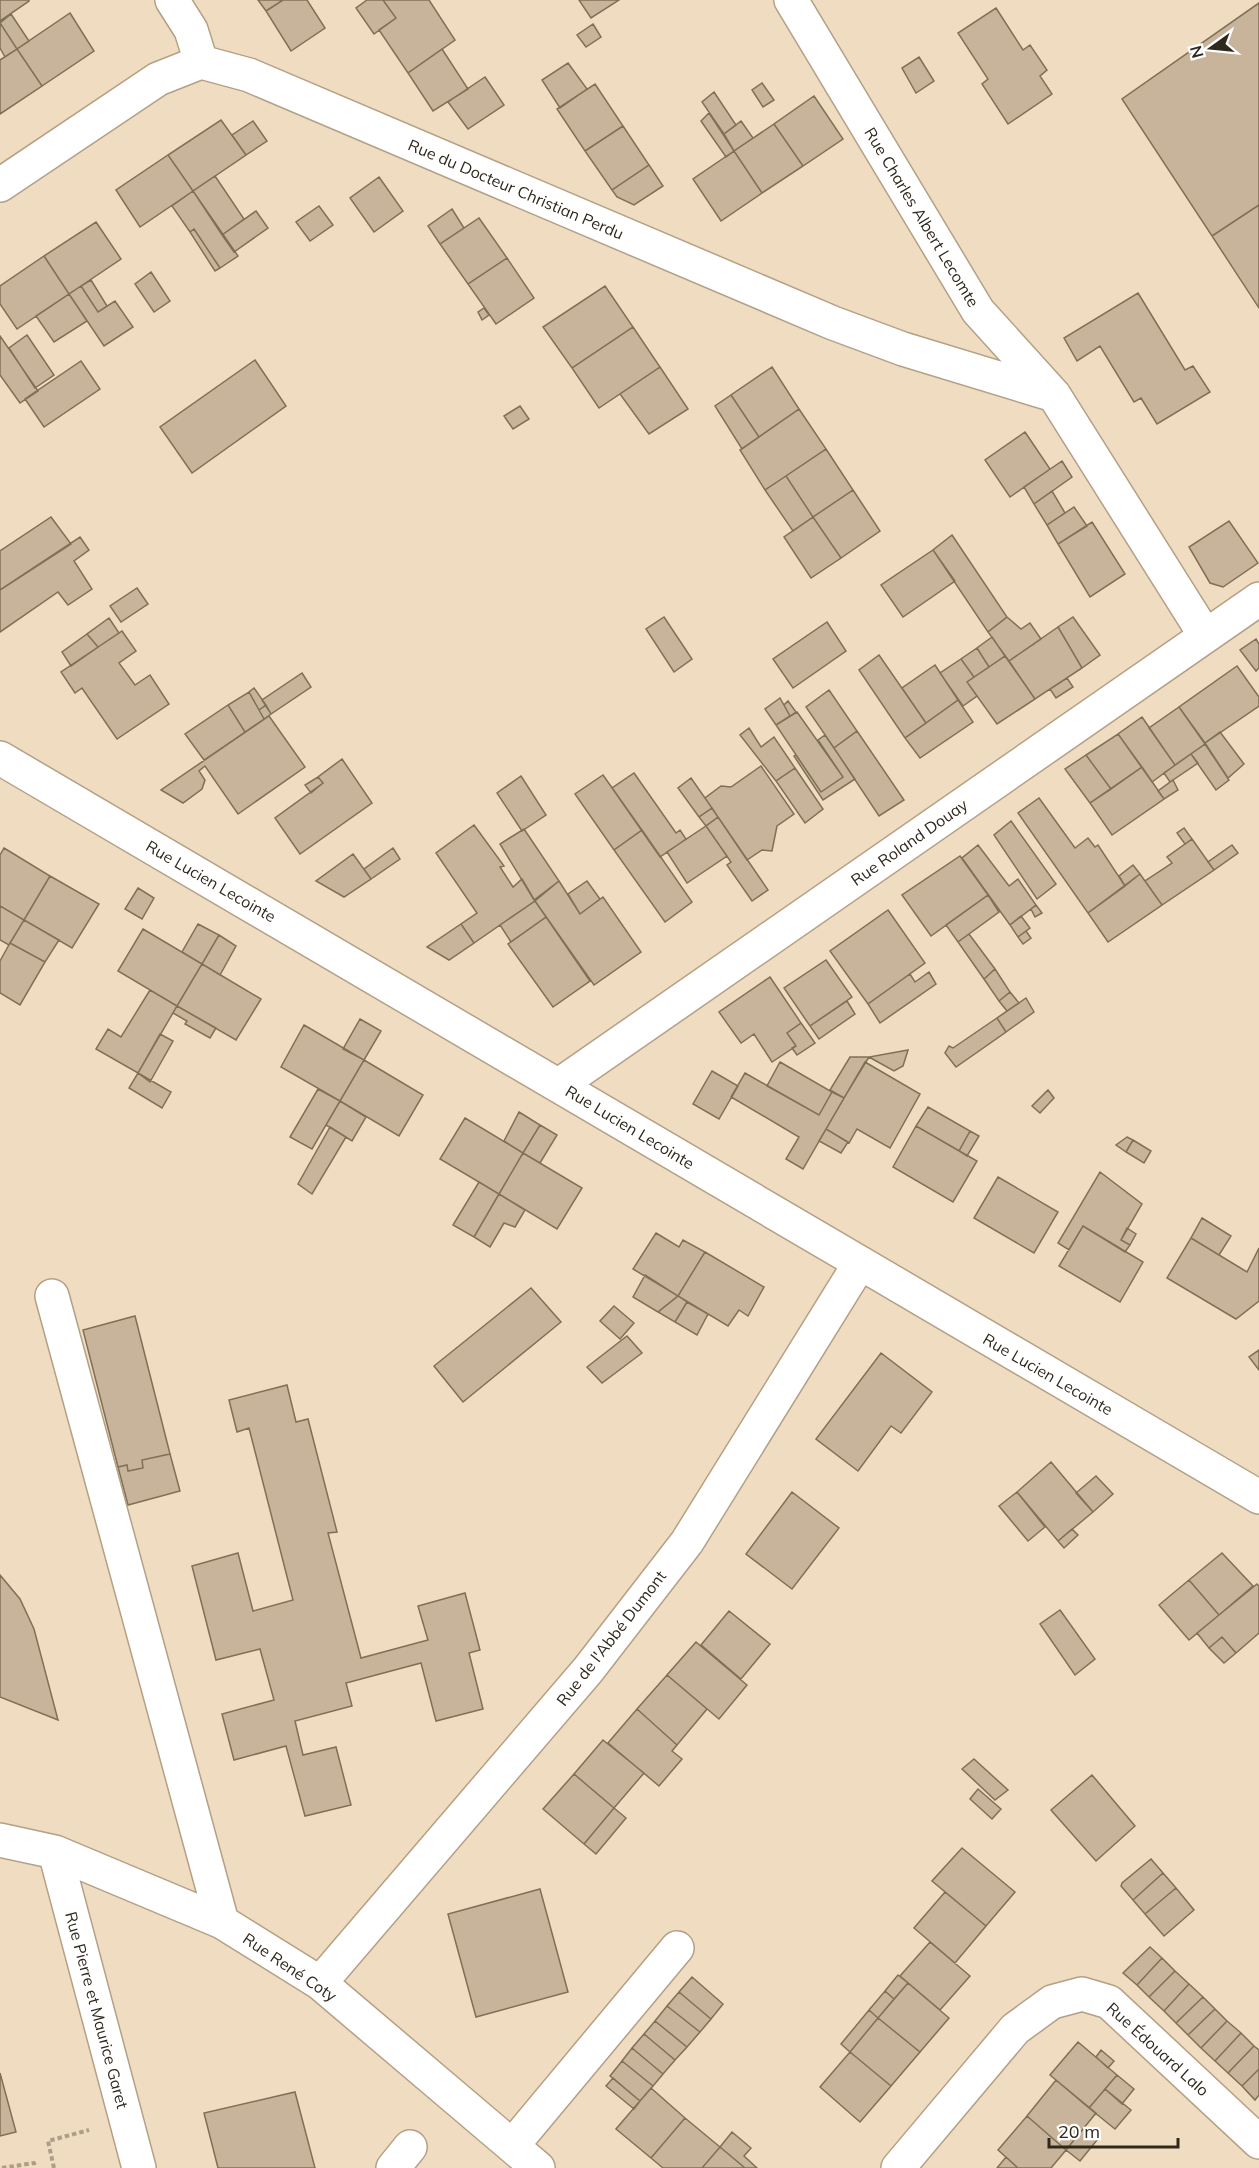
<svg xmlns="http://www.w3.org/2000/svg" width="1259" height="2168" font-family="Mulish,sans-serif">
<style>
.building{fill:#c8b49a;stroke:#816f56;stroke-width:1.5}
.lines{fill:none;stroke-linecap:round;stroke-linejoin:round}
.minor-casing{stroke:#b3a086;stroke-width:36}
.path{stroke:#ad9e88;stroke-width:4;stroke-dasharray:4.5 3;stroke-linecap:butt}
.minor{stroke:#fff;stroke-width:33}
.labels{text-anchor:middle;dominant-baseline:central;stroke-width:4.5;stroke-linejoin:round;paint-order:stroke}
.street-label{font-size:16px;fill:#2f281d;stroke:#fff}
</style>
<rect width="100%" height="100%" fill="#f0dcc1"/>
<path class="building" d="M0,0H29V1L0,21Z
M258,0H283L266,11Z
M283,0H307L325,28L291,51L266,11Z
M367,0H383L396,18L374,34L356,8Z
M383,0H429L455,40L408,73L379,30L396,18Z
M579,0H619L591,18Z
M1259,3V205L1212,236L1122,99Z
M996,8L1023,50L1030,45L1047,70L1040,76L1052,94L1008,124L982,84L988,79L958,33Z
M70,13L94,51L42,86L17,49Z
M11,14L29,41L17,49L0,23Z
M0,23L17,49L5,57L0,48Z
M593,24L601,37L586,47L577,35Z
M17,49L42,86L0,114V60Z
M442,49L468,89L433,111L408,73Z
M919,57L934,81L916,93L902,68Z
M568,63L587,89L560,108L542,80Z
M485,77L504,105L468,129L448,102Z
M762,83L774,100L763,107L752,90Z
M595,84L623,126L585,151L557,109Z
M714,92L736,125L724,134L702,102Z
M814,96L843,139L803,166L774,124Z
M709,113L734,151L726,157L701,121Z
M221,120L246,155L193,191L168,155Z
M253,121L267,141L246,155L232,135Z
M741,121L753,138L734,151L724,134Z
M774,124L803,166L762,193L734,151Z
M623,126L649,165L612,190L585,151Z
M734,151L762,193L721,221L693,179Z
M168,155L193,191L140,227L116,190Z
M649,165L663,186L634,205L617,197L612,190Z
M215,176L244,219L222,235L193,191Z
M379,177L403,211L374,232L350,198Z
M193,191L238,256L220,268L194,229L190,232L172,206Z
M1259,205V308L1212,236Z
M319,206L333,225L310,241L296,222Z
M452,209L464,228L440,244L428,226Z
M256,211L268,228L234,252L222,235Z
M479,218L507,258L468,284L440,244Z
M96,222L121,259L69,294L44,256Z
M194,229L220,268L215,271L190,232Z
M44,256L69,294L17,329L0,304V286Z
M507,258L534,298L496,324L468,284Z
M151,272L170,301L154,312L135,284Z
M91,280L107,306L98,312L81,286Z
M81,286L98,312L115,301L133,327L104,346L69,294Z
M605,286L633,327L572,368L543,327Z
M1138,293L1185,370L1193,366L1210,392L1157,424L1141,398L1134,402L1100,346L1077,361L1064,338Z
M69,294L87,321L54,342L36,316Z
M484,308L489,315L482,320L478,312Z
M633,327L660,367L599,408L572,368Z
M27,335L54,375L35,388L9,348Z
M0,336L38,391L20,403L0,375Z
M255,360L286,406L192,473L160,427Z
M81,361L100,389L44,427L25,399Z
M660,367L688,409L649,434L620,394Z
M772,367L799,409L759,437L731,395Z
M731,395L759,437L742,449L715,406Z
M520,406L529,419L513,429L504,416Z
M799,409L826,449L765,490L740,450Z
M1025,432L1050,469L1010,497L985,460Z
M826,449L853,490L813,517L786,476Z
M1062,461L1072,477L1034,504L1024,487Z
M786,476L813,517L793,531L765,490Z
M853,490L880,531L841,558L813,517Z
M1052,491L1065,513L1047,525L1034,504Z
M1074,507L1087,526L1058,544L1047,525Z
M51,517L71,544L0,590V551Z
M813,517L841,558L811,578L784,537Z
M1229,521L1258,563L1223,587L1210,583L1189,547Z
M1092,522L1125,574L1090,597L1058,544Z
M952,535L1007,617L988,632L933,550Z
M80,537L89,550L74,561L92,589L68,605L58,592L0,632V590Z
M933,550L955,581L903,617L881,585Z
M137,588L148,604L121,622L110,606Z
M664,617L692,659L674,672L646,629Z
M1007,617L1021,629L1030,623L1041,639L1009,661L988,632Z
M1073,617L1100,655L1082,668L1058,627Z
M109,618L119,633L98,647L87,634Z
M827,622L846,651L793,688L773,659Z
M1058,627L1082,668L1035,699L1009,661Z
M122,631L136,651L119,663L135,685L150,675L169,704L117,739L82,688L75,693L61,672Z
M87,634L98,647L71,666L62,652Z
M992,637L1005,656L989,667L977,648Z
M1256,639L1259,644V668L1256,671L1240,650Z
M977,648L989,667L974,677L961,659Z
M879,655L926,723L905,738L859,670Z
M1005,656L1035,699L997,724L967,682Z
M961,659L974,677L967,682L977,696L963,706L940,673Z
M935,665L958,700L926,723L902,688Z
M1237,666L1259,697V706L1205,743L1179,707Z
M302,673L311,687L271,714L262,700Z
M1067,678L1073,687L1056,698L1050,689Z
M254,688L266,705L259,710L249,692Z
M829,690L857,731L834,748L806,707Z
M249,692L264,719L245,732L228,705Z
M780,698L790,716L776,725L765,709Z
M958,700L973,722L920,758L905,738Z
M788,701L796,712L790,716L784,705Z
M228,705L245,732L204,760L185,734Z
M266,705L271,714L264,719L259,710Z
M1179,707L1205,744L1175,765L1149,728Z
M797,712L843,777L821,792L776,725Z
M269,716L305,767L238,814L205,766L199,771L205,780L202,789L183,803L161,790Z
M1142,717L1175,765L1152,782L1118,734Z
M749,728L761,747L774,737L795,768L776,781L740,735Z
M857,731L904,800L879,816L834,748Z
M1220,732L1244,764L1228,778L1205,743Z
M1118,734L1142,767L1111,789L1086,755Z
M825,735L855,779L823,800L794,756L796,755L821,792L843,777L818,740Z
M1205,744L1229,780L1216,790L1191,754Z
M1191,754L1198,763L1170,782L1164,773Z
M1086,755L1111,789L1090,803L1065,769Z
M342,759L372,803L300,854L275,818L323,783L318,777Z
M761,766L794,814L777,826L772,851L762,850L747,860L705,798L721,786L731,787Z
M1142,767L1164,799L1112,835L1090,803Z
M795,768L823,809L805,823L776,781Z
M634,773L676,833L680,830L686,839L660,857L612,788Z
M603,775L642,830L614,850L575,794Z
M521,776L546,815L522,831L497,793Z
M318,777L323,783L311,793L305,785Z
M691,778L712,808L699,817L678,788Z
M1173,780L1178,790L1164,799L1158,791Z
M1039,798L1075,848L1088,838L1095,847L1098,845L1125,886L1088,913L1018,813Z
M712,808L718,817L706,826L699,817Z
M718,817L768,890L752,901L727,865L731,862L706,826Z
M1011,821L1056,884L1037,899L994,835Z
M474,825L504,866L500,867L513,887L522,879L535,901L474,943L461,924L477,913L436,853Z
M706,826L727,856L687,883L667,852Z
M1184,828L1192,839L1185,844L1177,833Z
M524,829L559,881L534,900L500,844Z
M642,830L692,902L665,922L614,850Z
M1192,839L1214,870L1162,905L1145,881L1172,863L1167,857Z
M978,845L1009,886L1018,879L1036,905L1010,925L962,858Z
M1232,845L1238,853L1214,870L1208,862Z
M4,848L50,876L24,920L0,906V855Z
M393,848L400,859L371,879L364,869Z
M353,854L371,879L344,897L316,881Z
M960,856L988,895L931,936L902,895Z
M1133,865L1140,874L1125,886L1119,876Z
M1140,874L1162,905L1108,942L1088,913Z
M50,876L99,904L72,948L24,920Z
M559,881L580,914L603,897L641,952L594,985L535,901Z
M587,881L600,899L580,914L568,894Z
M138,888L154,898L142,919L125,909Z
M988,895L999,912L958,942L946,925Z
M535,901L546,917L511,942L500,925Z
M1036,905L1042,913L1035,917L1031,909Z
M0,906L24,920L9,945L0,940Z
M888,910L925,963L868,1004L830,951Z
M1021,916L1030,928L1018,937L1010,925Z
M546,917L590,981L553,1007L508,944Z
M24,920L59,940L45,962L10,943Z
M198,924L219,935L202,964L182,952Z
M461,924L474,943L449,960L427,947Z
M143,929L202,964L177,1006L118,971Z
M1026,931L1031,938L1023,944L1018,937Z
M969,934L995,969L984,979L958,942Z
M219,935L236,946L220,975L202,964Z
M10,943L45,962L20,1005L0,993V961Z
M826,960L852,997L810,1026L784,988Z
M202,964L261,999L236,1040L177,1006Z
M995,969L1010,992L999,1001L984,979Z
M929,972L936,984L880,1023L868,1004L910,974L915,982Z
M770,977L801,1023L787,1033L796,1046L772,1062L754,1034L741,1043L719,1012Z
M150,990L177,1006L138,1073L96,1049L108,1029L121,1037Z
M1010,992L1019,1003L1007,1011L999,1001Z
M1026,998L1034,1012L1006,1032L997,1018Z
M847,1001L855,1014L819,1039L810,1026Z
M177,1006L216,1028L210,1038L185,1024L187,1021L173,1013Z
M997,1018L1006,1032L956,1067L945,1053L949,1046L953,1048Z
M360,1019L381,1031L364,1060L343,1049Z
M801,1023L815,1043L797,1055L792,1048L796,1046L787,1033Z
M304,1025L364,1060L340,1101L281,1067Z
M160,1034L173,1041L150,1082L138,1073Z
M908,1050L903,1066L894,1071L869,1057Z
M850,1057H869L844,1098L830,1090Z
M364,1060L423,1095L399,1136L340,1101Z
M780,1062L832,1092L819,1115L767,1086Z
M865,1062L920,1094L890,1148L857,1129L849,1143L826,1129Z
M712,1071L738,1086L719,1119L693,1104Z
M138,1073L171,1092L162,1108L129,1088Z
M745,1073L819,1115L832,1092L844,1098L803,1169L786,1159L799,1137L731,1097Z
M318,1089L340,1101L312,1149L290,1137Z
M1048,1090L1054,1098L1040,1113L1032,1106Z
M340,1101L366,1117L352,1141L326,1125Z
M928,1107L970,1131L959,1151L916,1126Z
M519,1112L540,1125L523,1153L504,1141Z
M465,1118L523,1153L499,1194L440,1159Z
M540,1125L557,1135L540,1163L523,1153Z
M916,1126L977,1161L953,1202L893,1167Z
M330,1127L346,1137L312,1194L298,1184Z
M826,1129L848,1142L841,1153L819,1141Z
M970,1131L979,1136L967,1156L959,1151Z
M1127,1137L1133,1140L1126,1152L1116,1145Z
M1133,1140L1151,1151L1144,1163L1126,1152Z
M523,1153L582,1188L557,1229L499,1194Z
M1100,1172L1142,1204L1121,1240L1130,1245L1125,1252L1083,1226L1069,1250L1058,1243Z
M998,1177L1058,1212L1034,1253L974,1218Z
M479,1182L499,1194L474,1237L453,1225Z
M499,1194L525,1210L515,1227L504,1223L490,1247L474,1237Z
M1202,1218L1231,1236L1219,1255L1191,1238Z
M1083,1226L1143,1262L1120,1302L1059,1266Z
M1127,1228L1136,1234L1130,1245L1121,1240Z
M656,1233L679,1247L683,1240L705,1252L678,1296L633,1269Z
M1191,1238L1247,1272L1259,1248V1301L1236,1319L1167,1278Z
M705,1252L764,1287L748,1316L739,1310L728,1326L678,1296Z
M645,1275L678,1296L658,1312L633,1297Z
M531,1288L561,1322L463,1402L434,1366Z
M678,1296L687,1302L675,1322L658,1312Z
M687,1302L708,1314L697,1335L675,1322Z
M614,1306L634,1323L620,1339L600,1321Z
M135,1316L170,1454L142,1460L143,1468L128,1471L127,1465L118,1467L83,1330Z
M627,1336L642,1353L602,1383L587,1367Z
M1259,1350V1370L1249,1357Z
M881,1353L932,1392L901,1433L891,1426L858,1471L816,1439Z
M287,1385L296,1422L308,1419L337,1532L328,1533L361,1658L428,1640L418,1606L465,1593L480,1650L469,1653L483,1709L436,1721L421,1663L346,1683L352,1706L295,1721L303,1755L336,1747L351,1805L305,1816L286,1746L234,1760L222,1714L274,1700L260,1649L216,1660L192,1566L238,1553L253,1611L293,1600L249,1428L237,1432L229,1400Z
M170,1454L180,1491L128,1505L118,1467L127,1465L128,1471L143,1468L142,1460Z
M1051,1462L1093,1512L1058,1541L1017,1492Z
M1096,1476L1113,1494L1093,1512L1076,1493Z
M792,1492L839,1528L792,1589L746,1554Z
M1017,1492L1045,1527L1028,1541L999,1506Z
M1072,1529L1078,1535L1064,1548L1058,1541Z
M1222,1553L1253,1586L1219,1615L1189,1580Z
M0,1575L20,1599L34,1629L58,1720L0,1697Z
M1189,1580L1219,1615L1189,1640L1159,1605Z
M1257,1584L1259,1586V1633L1236,1653L1222,1637L1209,1648L1197,1633Z
M1060,1610L1095,1659L1075,1675L1040,1624Z
M729,1611L770,1644L741,1679L701,1645Z
M1222,1637L1236,1653L1224,1663L1209,1648Z
M696,1642L747,1685L719,1719L667,1675Z
M667,1675L707,1709L677,1745L637,1709Z
M637,1709L677,1745L672,1751L682,1759L659,1786L608,1743Z
M603,1740L644,1773L614,1808L574,1774Z
M974,1759L1008,1790L995,1800L962,1769Z
M574,1774L614,1808L584,1844L543,1809Z
M1092,1775L1135,1826L1096,1861L1051,1810Z
M978,1789L1001,1809L992,1819L970,1799Z
M614,1808L626,1818L596,1854L584,1844Z
M962,1848L1015,1892L986,1926L932,1881Z
M1151,1859L1163,1873L1133,1900L1121,1886L1122,1883Z
M1163,1873L1176,1888L1145,1914L1133,1900Z
M1176,1888L1194,1910L1164,1936L1145,1914Z
M540,1889L568,1992L476,2017L448,1914Z
M945,1892L986,1926L955,1963L914,1928Z
M930,1942L970,1976L940,2010L900,1976Z
M1150,1947L1162,1958L1137,1985L1123,1973Z
M1162,1958L1175,1971L1149,1997L1137,1985Z
M1175,1971L1189,1984L1164,2011L1149,1997Z
M898,1975L908,1983L894,1999L885,1991Z
M692,1977L723,2004L711,2019L679,1992Z
M908,1983L949,2018L920,2052L878,2018Z
M1189,1984L1203,1997L1176,2023L1164,2011Z
M885,1991L894,1999L878,2018L869,2010Z
M679,1992L711,2019L700,2032L667,2006Z
M1203,1997L1215,2009L1188,2035L1176,2023Z
M667,2006L700,2032L687,2047L655,2021Z
M1215,2009L1227,2021L1201,2048L1188,2035Z
M869,2010L878,2018L850,2052L841,2044Z
M878,2018L920,2052L891,2086L850,2052Z
M655,2021L687,2047L675,2060L644,2034Z
M1227,2021L1241,2033L1215,2061L1201,2048Z
M1241,2033L1254,2046L1228,2073L1215,2061Z
M644,2034L675,2060L663,2074L632,2048Z
M1078,2042L1117,2075L1089,2108L1050,2075Z
M1254,2046L1259,2050V2069L1242,2086L1228,2073Z
M632,2048L663,2074L653,2086L622,2061Z
M1101,2050L1114,2061L1108,2068L1096,2057Z
M850,2052L891,2086L860,2122L820,2087Z
M622,2061L653,2086L640,2101L610,2076Z
M1259,2069V2095L1255,2100L1242,2086Z
M0,2073L16,2132L0,2136Z
M1117,2075L1134,2089L1122,2104L1105,2089Z
M613,2078L640,2101L634,2109L606,2086Z
M1056,2080L1096,2113L1066,2150L1027,2116Z
M651,2088L685,2118L651,2158L616,2129Z
M1105,2089L1131,2110L1115,2129L1089,2108Z
M295,2092L315,2168H218L204,2113Z
M1027,2116L1066,2150L1051,2168H1018L998,2150Z
M685,2118L720,2147L702,2168H663L651,2158Z
M1083,2129L1097,2140L1080,2161L1066,2150Z
M732,2132L751,2148L744,2156L757,2168H745L720,2147Z
M720,2147L745,2168H702Z
M1006,2157L1018,2168H997Z"/>
<g class="lines">
<g class="minor-casing">
<path id="minor" d="M172,0L191,30L201,62
M791,0L978,311L1054,395L1205,635
M0,185L158,79L201,62L249,75L833,323L903,349L1054,395
M0,758L1259,1497
M559,1085L1259,599
M52,1296L222,1922
M0,1840L55,1852L222,1922L320,1983L538,2168
M55,1852L139,2168
M320,1983L588,1670L687,1542L860,1263
M512,2146L677,1948
M393,2168L410,2147
M898,2168L1015,2029L1052,2002L1082,1994L1109,2002L1259,2142"/>
</g>
<path class="path" d="M2,2168L34,2163L35,2168
M54,2168L48,2141L89,2130"/>
<use href="#minor" class="minor"/>
</g>
<g class="labels">
<g class="street-label">
<text transform="translate(516 189) rotate(23)">Rue du Docteur Christian Perdu</text>
<text transform="translate(922 217) rotate(59)">Rue Charles Albert Lecomte</text>
<text transform="translate(909 842) rotate(-35)">Rue Roland Douay</text>
<text transform="translate(211 881) rotate(30)">Rue Lucien Lecointe</text>
<text transform="translate(630 1127) rotate(31)">Rue Lucien Lecointe</text>
<text transform="translate(1048 1374) rotate(30)">Rue Lucien Lecointe</text>
<text transform="translate(611 1638) rotate(-52)">Rue de l'Abbé Dumont</text>
<text transform="translate(290 1967) rotate(34)">Rue René Coty</text>
<text transform="translate(97 2010) rotate(75)">Rue Pierre et Maurice Garet</text>
<text transform="translate(1158 2049) rotate(42)">Rue Édouard Lalo</text>
</g>
</g>
<g transform="translate(1211 48) rotate(255)" stroke="#ffffff" stroke-width="4.5" paint-order="stroke">
<path d="M0-4.5L10 22L0 15L-10 22Z" fill="#2f281d"/>
<text y="-9" font-size="16" font-weight="bold" text-anchor="middle" fill="#2f281d">N</text>
</g>
<path d="M1049 2138v9h129v-9" fill="none" stroke="#2f281d" stroke-width="3"/>
<text x="1058" y="2138" font-size="18" fill="#2f281d" stroke="#ffffff" stroke-width="4.5" paint-order="stroke">20 m</text>
</svg>
